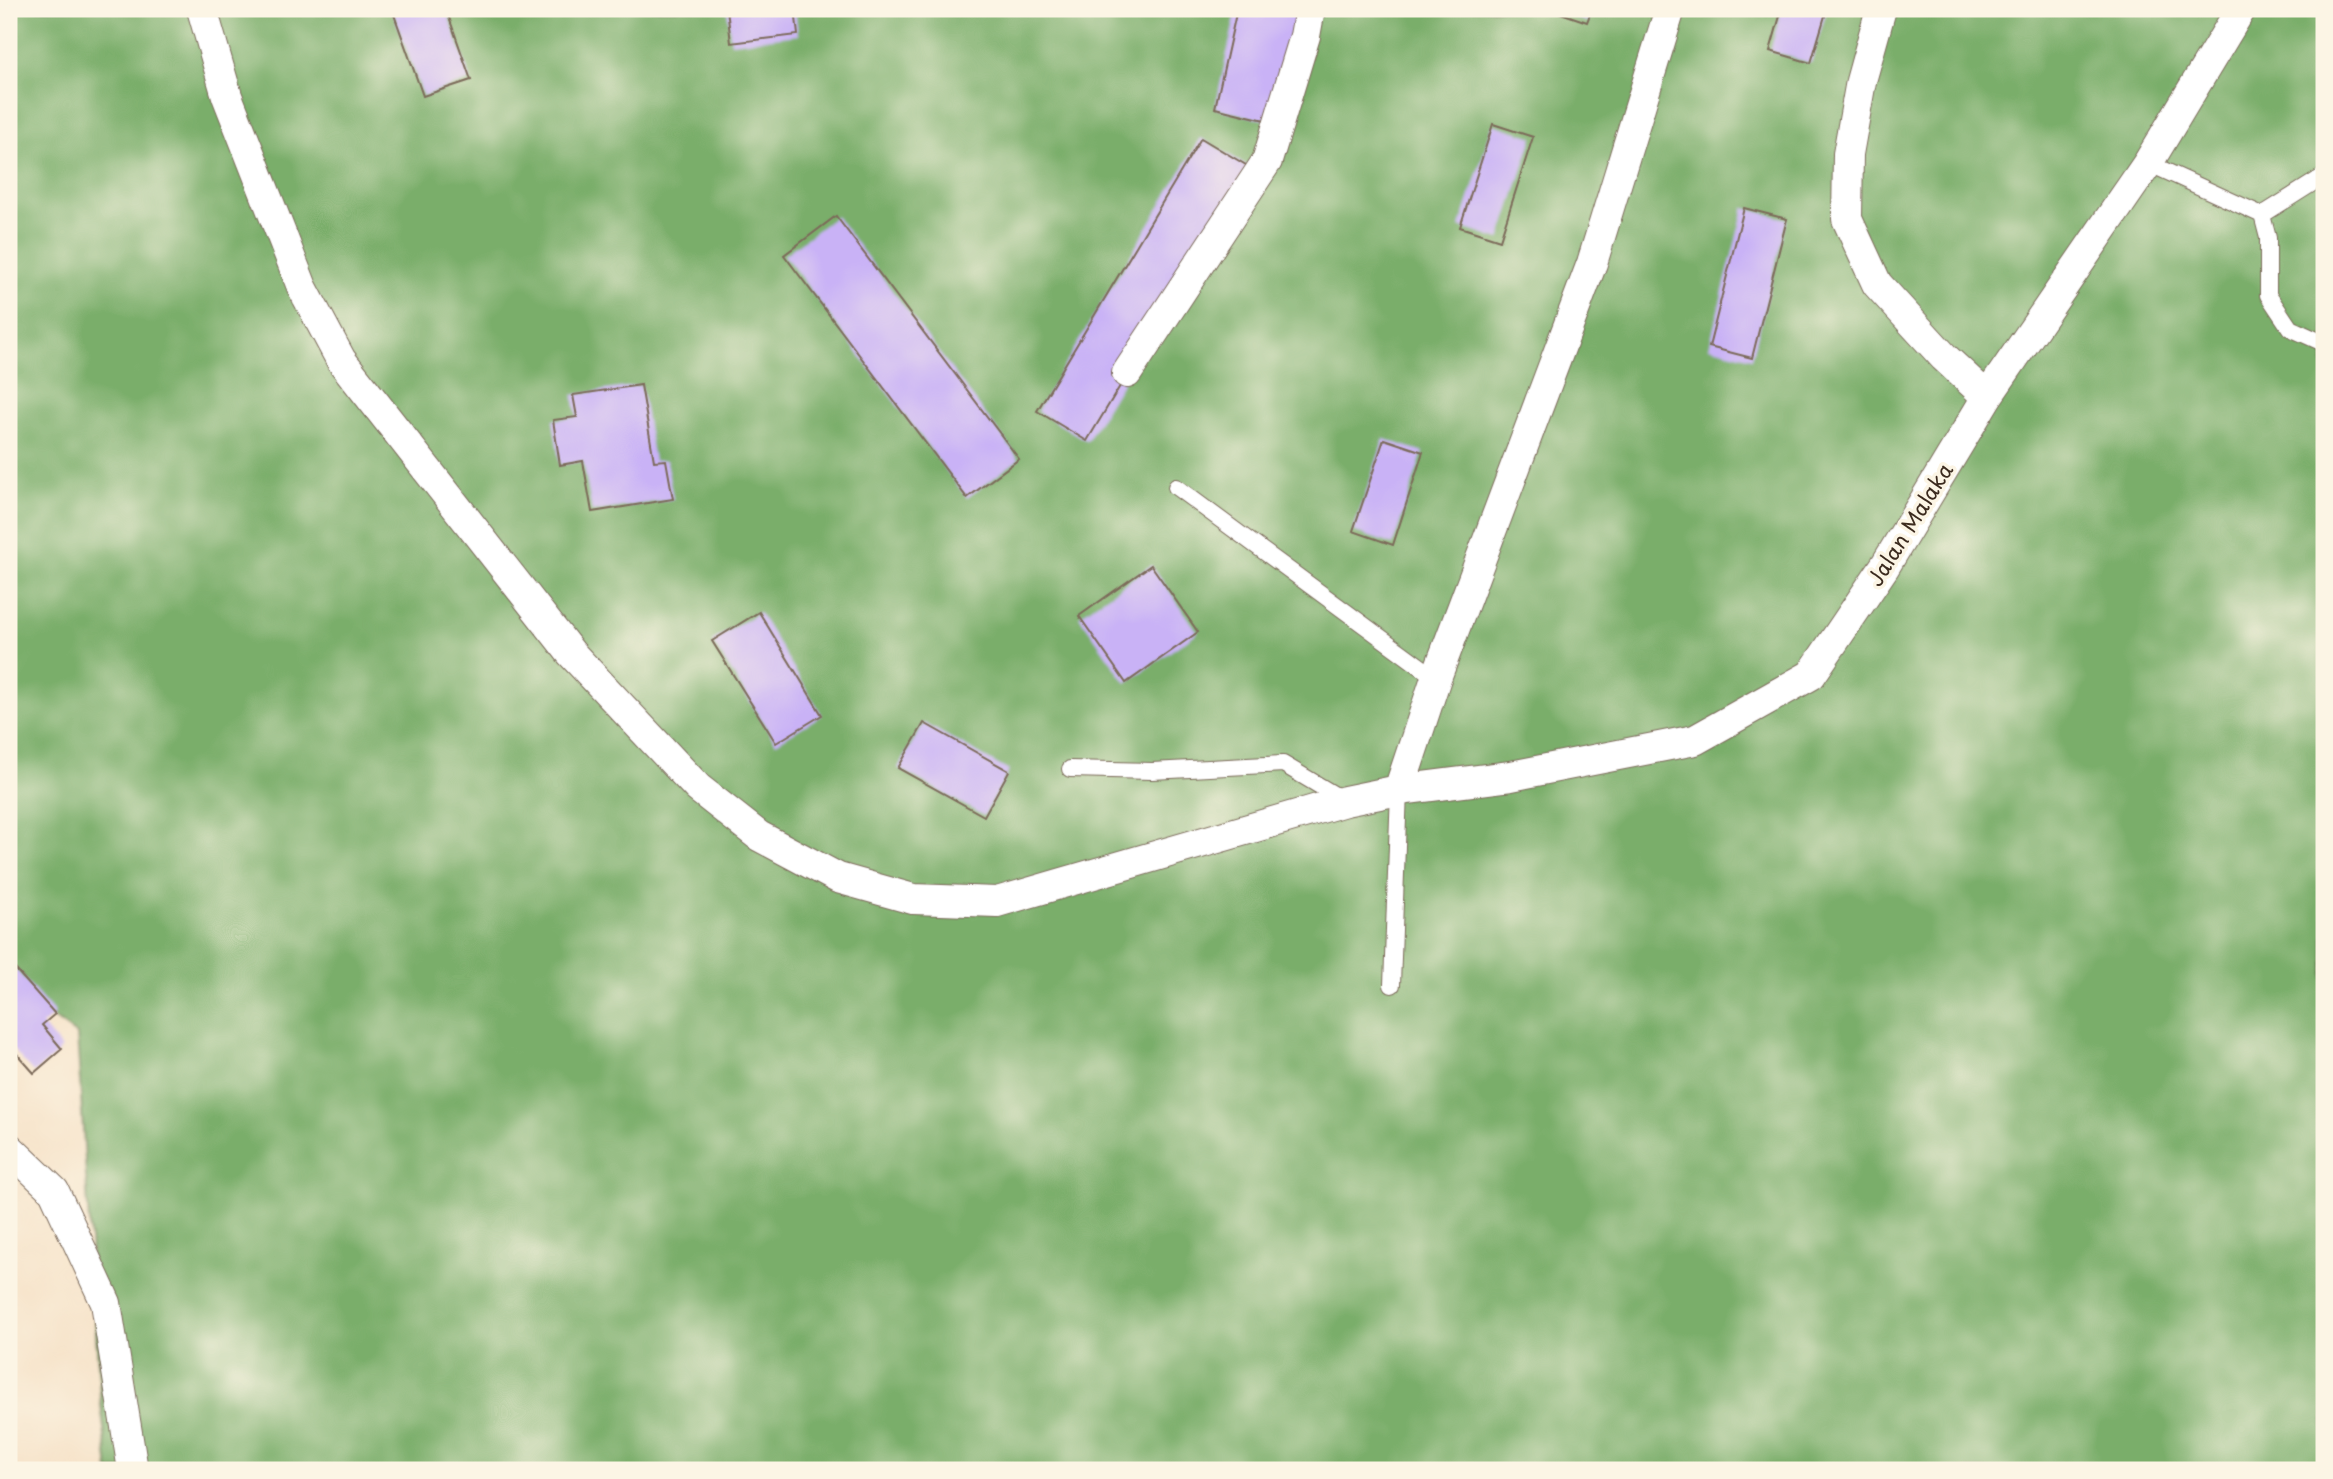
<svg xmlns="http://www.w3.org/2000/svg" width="2333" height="1479" font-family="'Playpen Sans',sans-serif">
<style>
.forest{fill:#7aae6a;stroke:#5a6c44;stroke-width:2}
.building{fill:#c9b2f6}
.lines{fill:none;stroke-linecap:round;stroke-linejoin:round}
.lane-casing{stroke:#7c6a5a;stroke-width:18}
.street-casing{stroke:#7c6a5a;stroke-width:32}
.lane{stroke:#fff;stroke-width:16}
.street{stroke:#fff;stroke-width:30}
.labels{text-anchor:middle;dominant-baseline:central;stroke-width:7;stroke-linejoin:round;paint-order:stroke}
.street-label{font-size:21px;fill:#3b2a1e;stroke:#fcf5e5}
</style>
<rect width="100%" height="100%" fill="#fcf5e5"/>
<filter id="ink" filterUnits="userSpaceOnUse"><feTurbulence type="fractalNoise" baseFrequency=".0143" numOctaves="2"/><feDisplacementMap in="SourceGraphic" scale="14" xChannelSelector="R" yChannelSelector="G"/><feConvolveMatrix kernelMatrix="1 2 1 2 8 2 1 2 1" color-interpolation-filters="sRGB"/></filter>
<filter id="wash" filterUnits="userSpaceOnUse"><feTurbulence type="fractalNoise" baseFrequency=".00686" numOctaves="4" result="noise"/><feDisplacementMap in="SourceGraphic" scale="28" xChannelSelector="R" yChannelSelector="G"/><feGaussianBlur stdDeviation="1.57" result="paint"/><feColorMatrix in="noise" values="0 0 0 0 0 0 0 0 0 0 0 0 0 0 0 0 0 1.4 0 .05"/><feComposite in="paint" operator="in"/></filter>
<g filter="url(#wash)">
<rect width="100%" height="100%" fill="#f6e2c8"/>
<path class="forest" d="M9,9H2324V1470H109L100,1396L77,1035L9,986Z"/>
<g id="blocks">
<path class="building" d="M392,9H446L471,80L423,96Z
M727,9H795L798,35L731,43Z
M1237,9H1299L1273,122L1215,108Z
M1549,9H1592L1587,22Z
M1782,9H1827L1811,63L1770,51Z
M1493,124L1533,137L1500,240L1460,227Z
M1201,138L1251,168L1087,441L1037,411Z
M1744,208L1787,219L1752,358L1709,347Z
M836,216L1019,459L967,498L784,255Z
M641,385L654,461L666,460L673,499L592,512L583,461L560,465L553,420L577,417L573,395Z
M1384,439L1423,452L1393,545L1353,531Z
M1151,565L1198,632L1126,683L1079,616Z
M759,612L822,715L776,743L712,641Z
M924,723L1009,771L984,816L898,768Z
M9,962L55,1014L42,1025L62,1049L34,1073L9,1045Z"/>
</g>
</g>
<g filter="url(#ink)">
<use href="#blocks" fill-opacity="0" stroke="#7c6a5a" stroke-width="2"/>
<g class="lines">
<g class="lane-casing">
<path id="lane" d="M2148,163L2262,215
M2324,176L2262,215L2268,238V295L2290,328L2321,342L2324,341
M1176,487L1436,678
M1070,769L1152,771L1283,764L1345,801
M1392,985L1399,790"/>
</g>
<g class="street-casing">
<path id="street" d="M202,9L227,96L302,287L341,360L571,653L698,788L759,836L838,878L913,899L997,902L1345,801L1399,790L1511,776L1695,740L1811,675L1885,566L1987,397L2148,163L2241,9
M1881,9L1861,81L1848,154L1847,219L1877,284L1944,357L1987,397
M1127,373L1267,161L1305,36L1310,9
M1399,790L1436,678L1592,263L1670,9
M9,1148L54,1191L106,1303L133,1470"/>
</g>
<use href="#lane" class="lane"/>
<use href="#street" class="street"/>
</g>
</g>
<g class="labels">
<g class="street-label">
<text transform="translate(1909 524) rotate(-58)">Jalan Malaka</text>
</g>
</g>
<rect width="2333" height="1479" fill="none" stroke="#fcf5e5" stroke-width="35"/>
</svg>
